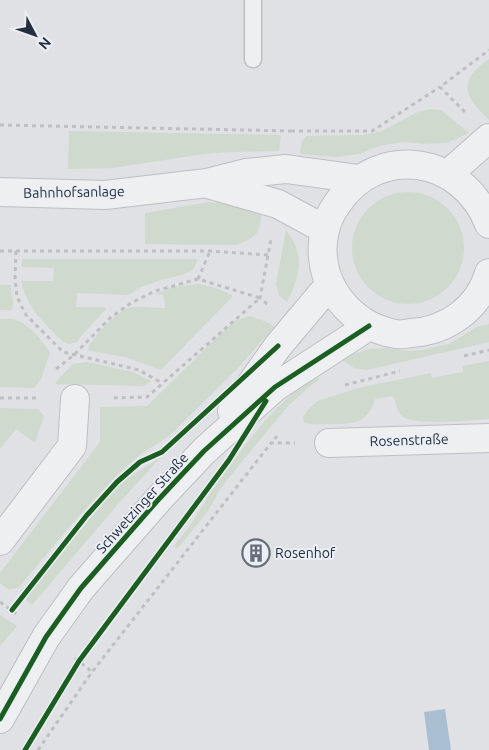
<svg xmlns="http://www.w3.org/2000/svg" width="489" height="750" font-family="Ubuntu,sans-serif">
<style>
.green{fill:#cfd9ce}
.water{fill:#aabed2}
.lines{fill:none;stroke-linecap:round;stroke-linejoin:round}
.service-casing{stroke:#bdbfc2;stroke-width:19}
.minor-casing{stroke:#bdbfc2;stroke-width:30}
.tertiary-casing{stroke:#bdbfc2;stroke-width:30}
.path{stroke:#bdbfc4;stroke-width:3;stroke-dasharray:4 4;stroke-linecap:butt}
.service{stroke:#edeff1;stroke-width:16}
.minor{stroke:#edeff1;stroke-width:28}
.tertiary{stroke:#edeff1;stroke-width:28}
.cycleway-casing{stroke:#ebeff5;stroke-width:8}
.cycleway{stroke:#1b5e20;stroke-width:5}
.labels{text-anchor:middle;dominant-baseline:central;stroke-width:4;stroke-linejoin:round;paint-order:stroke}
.street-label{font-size:14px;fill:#242e3e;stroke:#ebeff5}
.poi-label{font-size:14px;fill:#242e3e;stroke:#ebeff5;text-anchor:start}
</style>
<rect width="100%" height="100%" fill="#dfe1e4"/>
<path class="green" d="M489,59V120C464,96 457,81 489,59Z
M430,109L441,110L469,133L447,143L423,144L403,142L379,146L359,154L336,157L300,154L302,141L306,136L362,135L380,132L418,112Z
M69,131L281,135L279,151L230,152L203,154L113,168L68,169Z
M352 248a56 56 0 1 1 112 0a56 56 0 1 1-112 0Z
M209,202L233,205L261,214C260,235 255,238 236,245L145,244V213Z
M286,230C306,256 300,275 287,302L279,295L276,284Z
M22,259H198L193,270L182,275L161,280L141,287L128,295L77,293L76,307H104L106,309L81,336L77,342L69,344L63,342C44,322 27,309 21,281H53L54,268L22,267Z
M199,284L219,289L233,296L161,370L125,357L90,351L88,349C92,337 119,308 133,307C143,306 154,308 165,308L164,295L154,294L173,287Z
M0,285H11C11,294 14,301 12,310H0Z
M250,316L267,322L274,327L237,369L169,436L141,454L117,475L70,526L19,587L9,590L0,583V573L100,442V407L147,406L234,321Z
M0,319C5,319 11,318 16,320C28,323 45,343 50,353L41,379L34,388L0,387Z
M489,324V342L367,370L354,368L341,359L368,349L385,348L408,351L423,350L449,344L477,327Z
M489,361V419C471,420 417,426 403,417C397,412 396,403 393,396L375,399C368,425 350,424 328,424C320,424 311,425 304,423L303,417L307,411L317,401L358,388L431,373L432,378L463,372V366Z
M87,362L133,372L151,381L144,386L55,384L61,376L73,364Z
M318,372L319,380L309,387L289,405L239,465L221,488L208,511L177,549L174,546C182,536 190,526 197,515C202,508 206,499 211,492C241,449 275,403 318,372Z
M0,408L38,409L44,416L35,443L16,429L0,449Z
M161,457L119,503L32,605L26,600L29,592L119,484Z
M0,615L17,626L0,646Z"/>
<path class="water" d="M445,709L451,750H429L424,712Z"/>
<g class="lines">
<g class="service-casing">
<path id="service" d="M253,0V59"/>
</g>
<g class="minor-casing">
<path id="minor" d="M208,184L278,204L324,229
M0,192L105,195L207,183L246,173L286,169L359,179
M329,443L489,438
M0,541L72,446L75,399"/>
</g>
<g class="tertiary-casing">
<path id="tertiary" d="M448,174L489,138
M489,224C463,156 378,142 337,204C326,219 321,239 323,258C327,296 358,328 396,334C401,335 406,334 411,333C447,331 479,308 489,273
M232,411L278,346L330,284
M0,719L46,637L81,588L158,500L204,451L275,387L369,326"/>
</g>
<path class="path" d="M465,112L440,87L489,50
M0,125L291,131
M291,131H372L440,87
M0,251H210L268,255
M16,251L15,278L17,297L26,315L63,352L139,370L162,383
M198,279L210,251
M267,304L260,298L271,239
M464,356L489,350
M56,369L74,355L110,318L131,303L155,291L198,279L260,298L147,397L111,398
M345,385L400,371
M0,398H39
M277,436L271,443H295
M0,602L18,615
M75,658L92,672
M38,750L92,672L271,443"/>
<use href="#service" class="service"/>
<use href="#minor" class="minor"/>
<use href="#tertiary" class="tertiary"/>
<g class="cycleway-casing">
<path id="cycleway" d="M12,610L87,515L117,482L140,462L162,452L278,346
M0,719L46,637L81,588L158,500L204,451L275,387L369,326
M25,750L79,661L229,460L266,401"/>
</g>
<use href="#cycleway" class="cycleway"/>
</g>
<defs>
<g id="building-ring" transform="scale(1.4375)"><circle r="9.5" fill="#ebeff5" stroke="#656d78" stroke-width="1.5"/><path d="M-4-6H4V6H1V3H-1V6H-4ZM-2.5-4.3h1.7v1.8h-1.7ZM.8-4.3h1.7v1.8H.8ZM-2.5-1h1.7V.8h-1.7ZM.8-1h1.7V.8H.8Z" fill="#656d78"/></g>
</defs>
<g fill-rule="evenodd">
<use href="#building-ring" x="256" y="553"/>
</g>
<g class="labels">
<g class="street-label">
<text transform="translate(74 192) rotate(-1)">Bahnhofsanlage</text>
<text transform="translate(409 440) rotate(-2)">Rosenstraße</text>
<text transform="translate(142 503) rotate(-48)">Schwetzinger Straße</text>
</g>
<g class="poi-label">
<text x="275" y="553">Rosenhof</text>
</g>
</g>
<g transform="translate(35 35) rotate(131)" stroke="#ebeff5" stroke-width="4" paint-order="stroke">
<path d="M0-4L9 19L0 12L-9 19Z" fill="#242e3e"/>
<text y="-8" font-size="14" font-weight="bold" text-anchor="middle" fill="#242e3e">N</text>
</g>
</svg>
